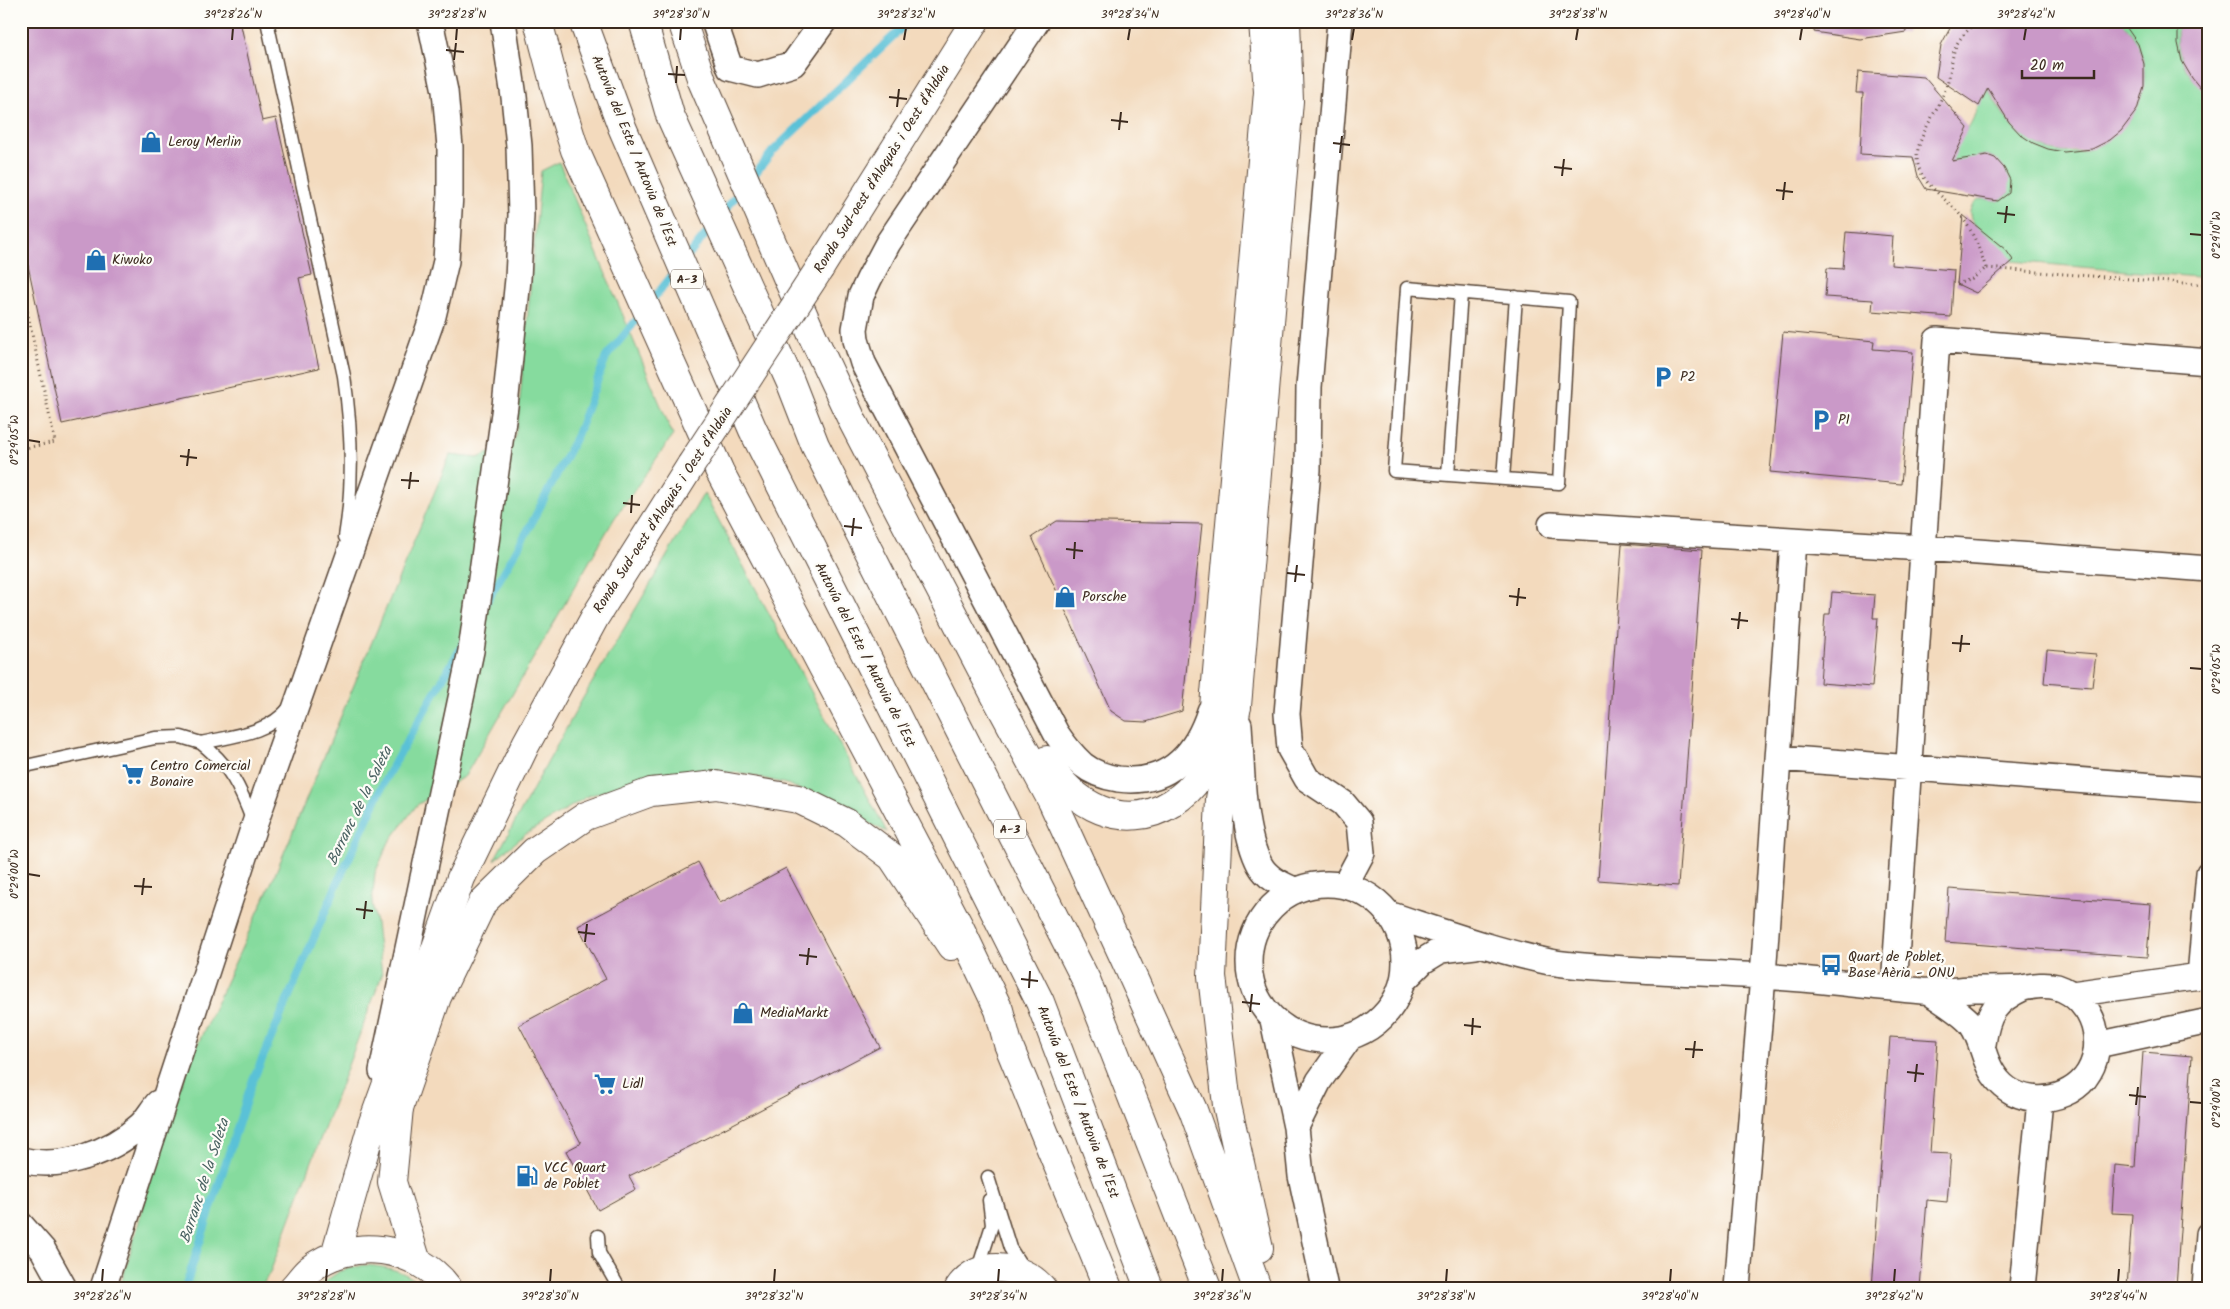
<svg xmlns="http://www.w3.org/2000/svg" width="2230" height="1309" font-family="Kalam,sans-serif">
<style>
.green{fill:#86db9e;stroke:#60825e}
.lines{fill:none;stroke-linecap:round;stroke-linejoin:round}
.stream{stroke:#5ac1d7;stroke-width:8}
.building{fill:#ca99c8}
.service-casing{stroke:#574436;stroke-width:15}
.minor-casing{stroke:#574436;stroke-width:28}
.tertiary-casing{stroke:#574436;stroke-width:30}
.secondary-casing{stroke:#574436;stroke-width:30}
.motorway-casing{stroke:#574436;stroke-width:30}
.path{stroke:#574436;stroke-width:3;stroke-dasharray:1 4;stroke-linecap:butt}
.service{stroke:#fff;stroke-width:12}
.minor{stroke:#fff;stroke-width:25}
.tertiary{stroke:#fff;stroke-width:28}
.secondary{stroke:#fff;stroke-width:28}
.motorway{stroke:#fff;stroke-width:28}
.secondary-bridge-casing{stroke:#574436;stroke-width:30;stroke-linecap:butt}
.secondary-bridge{stroke:#fff;stroke-width:28}
.ticks{fill:none;stroke:#3b2a1e;stroke-width:2}
.labels{text-anchor:middle;dominant-baseline:central;stroke-width:4.5;stroke-linejoin:round;paint-order:stroke}
.shield{fill:#fdfcf7;stroke:#75695f;stroke-width:1}
.shield-label{font-size:12px;font-weight:bold;fill:#3b2a1e}
.poi-label{font-size:14px;fill:#3b2a1e;stroke:#fdfcf7;text-anchor:start}
.street-label{font-size:14px;fill:#3b2a1e;stroke:#fdfcf7}
.water-label{font-size:15px;font-style:italic;fill:#465f5f;stroke:#fdfcf7}
.neatline{fill:none;stroke:#3b2a1e;stroke-width:2}
.ticks-label{font-size:12px;text-anchor:middle;fill:#3b2a1e}
</style>
<rect width="100%" height="100%" fill="#fdfcf7"/>
<filter id="ink" filterUnits="userSpaceOnUse"><feTurbulence type="fractalNoise" baseFrequency=".02" numOctaves="2"/><feDisplacementMap in="SourceGraphic" scale="10" xChannelSelector="R" yChannelSelector="G"/><feConvolveMatrix kernelMatrix="1 2 1 2 8 2 1 2 1" color-interpolation-filters="sRGB"/></filter>
<filter id="wash" filterUnits="userSpaceOnUse"><feTurbulence type="fractalNoise" baseFrequency=".0096" numOctaves="4" result="noise"/><feDisplacementMap in="SourceGraphic" scale="20" xChannelSelector="R" yChannelSelector="G"/><feGaussianBlur stdDeviation="1.12" result="paint"/><feColorMatrix in="noise" values="0 0 0 0 0 0 0 0 0 0 0 0 0 0 0 0 0 1.4 0 .05"/><feComposite in="paint" operator="in"/></filter>
<g filter="url(#wash)">
<rect width="100%" height="100%" fill="#f3dabd"/>
<path class="green" d="M2121,21H2178C2174,48 2184,79 2209,91V278L2011,261C2007,243 1957,225 1973,205C1980,196 1989,199 1998,201L2009,193L1995,158L1987,155L1978,156L1972,164L1935,166C1952,147 1978,126 1977,99C1976,82 1970,65 1967,49C1981,74 2000,118 2022,135C2096,194 2188,90 2121,21Z
M559,162L673,435L614,519L465,776L417,805L389,842L375,873L372,903L376,923L382,975L271,1270L261,1288H120L166,1127L196,1048L273,879L450,455L478,458L514,441L518,420L541,171Z
M704,493L887,832L790,785L742,773L685,771L636,781L588,796L526,834L494,860L583,698Z
M364,1265C391,1267 405,1271 426,1288H315L340,1271Z"/>
<g class="lines">
<path class="stream" d="M751,179L772,152L909,21
M721,215L742,189
M685,260L714,224
M650,303L677,269
M487,601L528,530L577,435L606,357L643,312
M185,1288L251,1085L337,884L388,774L463,644"/>
</g>
<g id="blocks">
<path class="building" d="M21,21H240L262,121L276,118L312,275L299,278L319,368L62,424L21,233Z
M1815,21H1905L1906,32L1860,39L1814,32Z
M1954,21H2122L2138,44L2144,64V86L2137,110L2121,131L2110,140L2092,149L2064,152L2048,149L2033,143L2021,135L2009,122L1988,88L1979,106L1936,77L1941,45Z
M2178,21H2209V99L2192,78L2182,61L2178,43Z
M1858,72L1924,77L1968,128L1952,161L1987,155L1995,158L2004,168L2010,180L2009,193L1998,201L1926,189L1918,176L1913,157L1860,154L1863,93H1856Z
M1963,215L2006,250L2013,260L1976,293L1957,284Z
M1846,232L1893,236L1891,265L1954,270L1951,317L1872,311L1873,300L1825,297L1827,268L1843,269Z
M1783,332L1874,341L1873,349L1913,352L1901,484L1770,472Z
M1057,521L1202,524L1182,711L1146,722L1126,721L1111,711L1032,537Z
M1622,544L1702,550L1678,886L1598,880Z
M1832,592L1875,595L1873,618H1878L1872,687L1820,683L1825,614H1830Z
M2047,650L2096,654L2092,687L2044,683Z
M698,862L720,903L786,868L880,1047L693,1145L629,1176L636,1189L598,1210L566,1151L581,1143L519,1025L606,979L578,926Z
M1949,889L2151,904L2147,957L1945,942Z
M1890,1037L1938,1040L1930,1153L1951,1154L1947,1202L1927,1200L1920,1288H1872Z
M2143,1052L2192,1056L2176,1288H2127L2132,1214L2112,1213L2115,1165L2135,1167Z"/>
</g>
</g>
<g filter="url(#ink)">
<use href="#blocks" fill-opacity="0" stroke="#574436" stroke-width="1"/>
<g class="lines">
<g class="service-casing">
<path id="service" d="M267,21L344,376C352,430 354,483 345,537
M1407,288L1569,302L1559,483L1394,471Z
M1448,475L1461,293
M1503,479L1516,297
M21,767L155,738L181,737L201,743
M253,822C240,787 230,766 201,743C232,736 268,734 289,708
M988,1177L1010,1248L1024,1270
M598,1236L599,1253L619,1288
M977,1272L992,1225L989,1200"/>
</g>
<g class="minor-casing">
<path id="minor" d="M714,21L730,68L758,75L793,64L824,21
M1037,21L888,243L869,279L861,296L855,329L856,340L863,363L1056,733C1064,745 1072,755 1083,765C1093,773 1106,777 1118,779C1168,786 1196,754 1210,711
M1340,21L1309,387L1308,470L1287,714L1290,749L1307,779L1343,803L1359,822L1362,853L1345,885
M1551,525L1923,548L2209,569
M1239,725C1242,765 1241,830 1260,865C1267,878 1281,884 1294,890
M1778,758L2209,790
M1249 962a78 78 0 1 1 156 0a78 78 0 1 1-156 0Z
M1391,915C1443,932 1496,951 1550,962C1570,966 1590,966 1610,968C1661,972 1711,973 1761,976C1815,979 1868,986 1922,991C1938,992 1955,990 1972,989C1989,989 2006,989 2022,988C2034,986 2045,984 2057,987C2094,999 2109,1047 2085,1078C2062,1106 2014,1106 1994,1075C1983,1060 1983,1041 1972,1025C1963,1013 1940,1000 1928,991
M2200,976L2209,873
M1404,980L1423,961L1441,950L1475,946
M1894,988L1937,340L2209,362
M2072,994L2200,976H2209
M1273,1020L1296,1127L1301,1176L1325,1288
M1983,1044C1987,1014 1995,1001 2023,988
M2097,1045L2209,1021
M382,1071L471,651L505,406L518,279L521,215L519,146L514,97L503,21
M1296,1127L1319,1081L1350,1037
M21,1160C62,1170 110,1153 141,1125C147,1119 152,1110 158,1103
M21,1225L43,1250L64,1288
M103,1288L254,826L433,316L446,261L450,194V147L445,91L430,21
M1737,1288L1763,976L1793,541
M2022,1288L2040,1100
M2205,1288L2209,1234"/>
</g>
<g class="tertiary-casing">
<path id="tertiary" d="M959,1288C978,1259 1021,1264 1042,1288"/>
</g>
<g class="secondary-casing">
<path id="secondary" d="M820,268L975,21
M1215,694L1268,92L1263,21
M1237,706L1289,101L1286,21
M401,1086L392,1182L416,1259
M335,1255L372,1125L461,878L526,744L595,617L691,465
M293,1288C299,1282 303,1275 309,1270C351,1236 416,1245 448,1288"/>
</g>
<g class="motorway-casing">
<path id="motorway" d="M538,21L556,90L575,150L720,472L959,926L999,1010L1008,1044L1108,1288
M583,21L622,127L753,430L1040,1002L1149,1288
M643,21L670,115L790,381L815,445L1087,982L1207,1288
M682,21L702,81L813,337L853,422L996,697L1052,801L1126,962L1193,1110L1257,1288
M1237,706L1220,799L1212,976L1227,1105L1259,1248
M1047,760C1071,806 1125,833 1172,803C1183,796 1192,788 1199,777C1213,753 1213,721 1215,694
M398,1111L437,997L483,902L535,851L586,816L651,792L716,785L798,799L847,823L892,857L951,946"/>
</g>
<path class="path" d="M1979,21C1944,48 1958,54 1945,90C1938,110 1918,136 1917,156C1916,183 1951,200 1964,220C1974,234 1980,251 1986,268
M21,282L55,442L21,449
M1957,284L1972,279L1986,268L2209,285"/>
<use href="#service" class="service"/>
<use href="#minor" class="minor"/>
<use href="#tertiary" class="tertiary"/>
<use href="#secondary" class="secondary"/>
<use href="#motorway" class="motorway"/>
<g class="secondary-bridge-casing">
<path id="secondary-bridge" d="M691,465L820,268"/>
</g>
<use href="#secondary-bridge" class="secondary-bridge"/>
</g>
</g>
<path class="ticks" d="M232,40L233,28M456,40L457,28M680,40L681,28M904,40L906,28M1128,40L1130,28M1352,40L1354,28M1576,40L1578,28M1800,40L1802,28M2024,40L2026,28M446,50L464,52M454,60L456,43M668,74L685,75M676,83L677,66M889,97L907,99M897,107L899,89M1111,120L1128,122M1119,130L1121,112M1333,143L1350,145M1340,153L1342,136M1554,167L1572,169M1562,176L1564,159M1776,190L1793,192M1783,200L1785,182M1997,213L2015,215M2005,223L2007,206M2190,234L2202,235M28,440L40,442M180,456L197,458M187,466L189,449M401,480L419,481M409,489L411,472M623,503L640,505M631,513L632,495M844,526L862,528M852,536L854,518M1066,549L1083,551M1074,559L1075,542M1287,573L1305,575M1295,582L1297,565M1509,596L1526,598M1517,606L1519,588M1731,619L1748,621M1738,629L1740,612M1952,643L1970,644M1960,652L1962,635M2190,668L2202,669M28,874L40,876M134,886L152,887M142,895L144,878M356,909L373,911M364,919L366,901M578,932L595,934M585,942L587,924M799,955L817,957M807,965L809,948M1021,979L1038,981M1029,988L1030,971M1242,1002L1260,1004M1250,1012L1252,994M1464,1025L1481,1027M1472,1035L1473,1018M1685,1049L1703,1050M1693,1058L1695,1041M1907,1072L1924,1074M1915,1082L1917,1064M2129,1095L2146,1097M2190,1102L2202,1103M2136,1105L2138,1087M102,1282L103,1269M326,1282L327,1269M550,1282L551,1269M774,1282L775,1269M998,1282L999,1269M1222,1282L1223,1269M1446,1282L1447,1269M1670,1282L1671,1269M1894,1282L1895,1269M2118,1282L2119,1269"/>
<defs>
<g id="shop-bare" transform="scale(1.725)"><path d="M-5-2.5h2.3a2.7 3.5 0 0 1 5.4 0H5L5.5 6h-11ZM-1.5-2.5h3a1.5 2.3 0 0 0-3 0Z" fill="#1f6fb2" stroke="#fdfcf7" stroke-width="2.5" paint-order="stroke"/></g>
<g id="parking-bare" transform="scale(1.725)"><path d="M-3.5-5.5H1a3.5 3.5 0 0 1 0 7H-1V5.5H-3.5ZM-1-3.4V-.6H.8a1.4 1.4 0 0 0 0-2.8Z" fill="#1f6fb2" stroke="#fdfcf7" stroke-width="2.5" paint-order="stroke"/></g>
<g id="supermarket-bare" transform="scale(1.725)"><path d="M-6-5.5h2.5l.6 2H6L4.5 2H-2.5L-4.4-4H-6ZM-1.5 3.2a1.3 1.3 0 1 0 .1 0ZM3 3.2a1.3 1.3 0 1 0 .1 0Z" fill="#1f6fb2" stroke="#fdfcf7" stroke-width="2.5" paint-order="stroke"/></g>
<g id="bus-bare" transform="scale(1.725)"><path d="M-5-6H5V4H4V6H2V4H-2V6H-4V4H-5ZM-3.5-4V0h7V-4ZM-3.5 1.2v1.5H-2V1.2ZM2 1.2v1.5H3.5V1.2Z" fill="#1f6fb2" stroke="#fdfcf7" stroke-width="2.5" paint-order="stroke"/></g>
<g id="fuel-bare" transform="scale(1.725)"><path d="M-5.5-6h7V0h2V4h1.3V-2.5L3-4.5l.8-.8L6-3V5H2.5V1h-1V6h-7ZM-4.2-4.7v3.2H.2V-4.7Z" fill="#1f6fb2" stroke="#fdfcf7" stroke-width="2.5" paint-order="stroke"/></g>
</defs>
<g fill-rule="evenodd">
<use href="#shop-bare" x="151" y="142"/>
<use href="#shop-bare" x="96" y="260"/>
<use href="#parking-bare" x="1663" y="377"/>
<use href="#parking-bare" x="1821" y="420"/>
<use href="#shop-bare" x="1065" y="597"/>
<use href="#supermarket-bare" x="133" y="774"/>
<use href="#bus-bare" x="1831" y="965"/>
<use href="#shop-bare" x="743" y="1013"/>
<use href="#supermarket-bare" x="605" y="1084"/>
<use href="#fuel-bare" x="527" y="1176"/>
</g>
<g class="labels">
<g class="shield">
<rect x="671" y="269.5" width="32" height="19" rx="4"/>
<rect x="994" y="819.5" width="32" height="19" rx="4"/>
</g>
<g class="shield-label">
<text x="687" y="279">A-3</text>
<text x="1010" y="829">A-3</text>
</g>
<g class="poi-label">
<text x="168" y="142">Leroy Merlin</text>
<text x="112" y="260">Kiwoko</text>
<text x="1680" y="377">P2</text>
<text x="1838" y="420">P1</text>
<text x="1082" y="597">Porsche</text>
<text x="150" y="766">Centro Comercial<tspan x="150" dy="16">Bonaire</tspan></text>
<text x="1848" y="957">Quart de Poblet,<tspan x="1848" dy="16">Base Aèria - ONU</tspan></text>
<text x="760" y="1013">MediaMarkt</text>
<text x="622" y="1084">Lidl</text>
<text x="544" y="1168">VCC Quart<tspan x="544" dy="16">de Poblet</tspan></text>
</g>
<g class="street-label">
<text transform="translate(634 151) rotate(68)">Autovía del Este / Autovia de l'Est</text>
<text transform="translate(882 169) rotate(-58)">Ronda Sud-oest d'Alaquàs i Oest d'Aldaia</text>
<text transform="translate(663 510) rotate(-57)">Ronda Sud-oest d'Alaquàs i Oest d'Aldaia</text>
<text transform="translate(865 655) rotate(63)">Autovía del Este / Autovia de l'Est</text>
<text transform="translate(1078 1102) rotate(69)">Autovía del Este / Autovia de l'Est</text>
</g>
<g class="water-label">
<text transform="translate(360 806) rotate(-64)">Barranc de la Saleta</text>
<text transform="translate(205 1181) rotate(-72)">Barranc de la Saleta</text>
</g>
</g>
<rect width="2230" height="1309" fill="none" stroke="#fdfcf7" stroke-width="55"/>
<path d="M2022 70v8h72v-8" fill="none" stroke="#3b2a1e" stroke-width="2.5"/>
<text x="2030" y="70" font-size="15" fill="#3b2a1e" stroke="#fdfcf7" stroke-width="4" paint-order="stroke">20 m</text>
<rect x="28" y="28" width="2174" height="1254" class="neatline"/>
<g class="ticks-label">
<text x="233" y="18">39°28'26"N</text>
<text x="457" y="18">39°28'28"N</text>
<text x="681" y="18">39°28'30"N</text>
<text x="906" y="18">39°28'32"N</text>
<text x="1130" y="18">39°28'34"N</text>
<text x="1354" y="18">39°28'36"N</text>
<text x="1578" y="18">39°28'38"N</text>
<text x="1802" y="18">39°28'40"N</text>
<text x="2026" y="18">39°28'42"N</text>
<text transform="translate(2216 235) rotate(-90)" y="4">0°29'10"W</text>
<text transform="translate(14 440) rotate(-90)" y="4">0°29'05"W</text>
<text transform="translate(2216 669) rotate(-90)" y="4">0°29'05"W</text>
<text transform="translate(14 874) rotate(-90)" y="4">0°29'00"W</text>
<text transform="translate(2216 1103) rotate(-90)" y="4">0°29'00"W</text>
<text x="102" y="1300">39°28'26"N</text>
<text x="326" y="1300">39°28'28"N</text>
<text x="550" y="1300">39°28'30"N</text>
<text x="774" y="1300">39°28'32"N</text>
<text x="998" y="1300">39°28'34"N</text>
<text x="1222" y="1300">39°28'36"N</text>
<text x="1446" y="1300">39°28'38"N</text>
<text x="1670" y="1300">39°28'40"N</text>
<text x="1894" y="1300">39°28'42"N</text>
<text x="2118" y="1300">39°28'44"N</text>
</g>
</svg>
